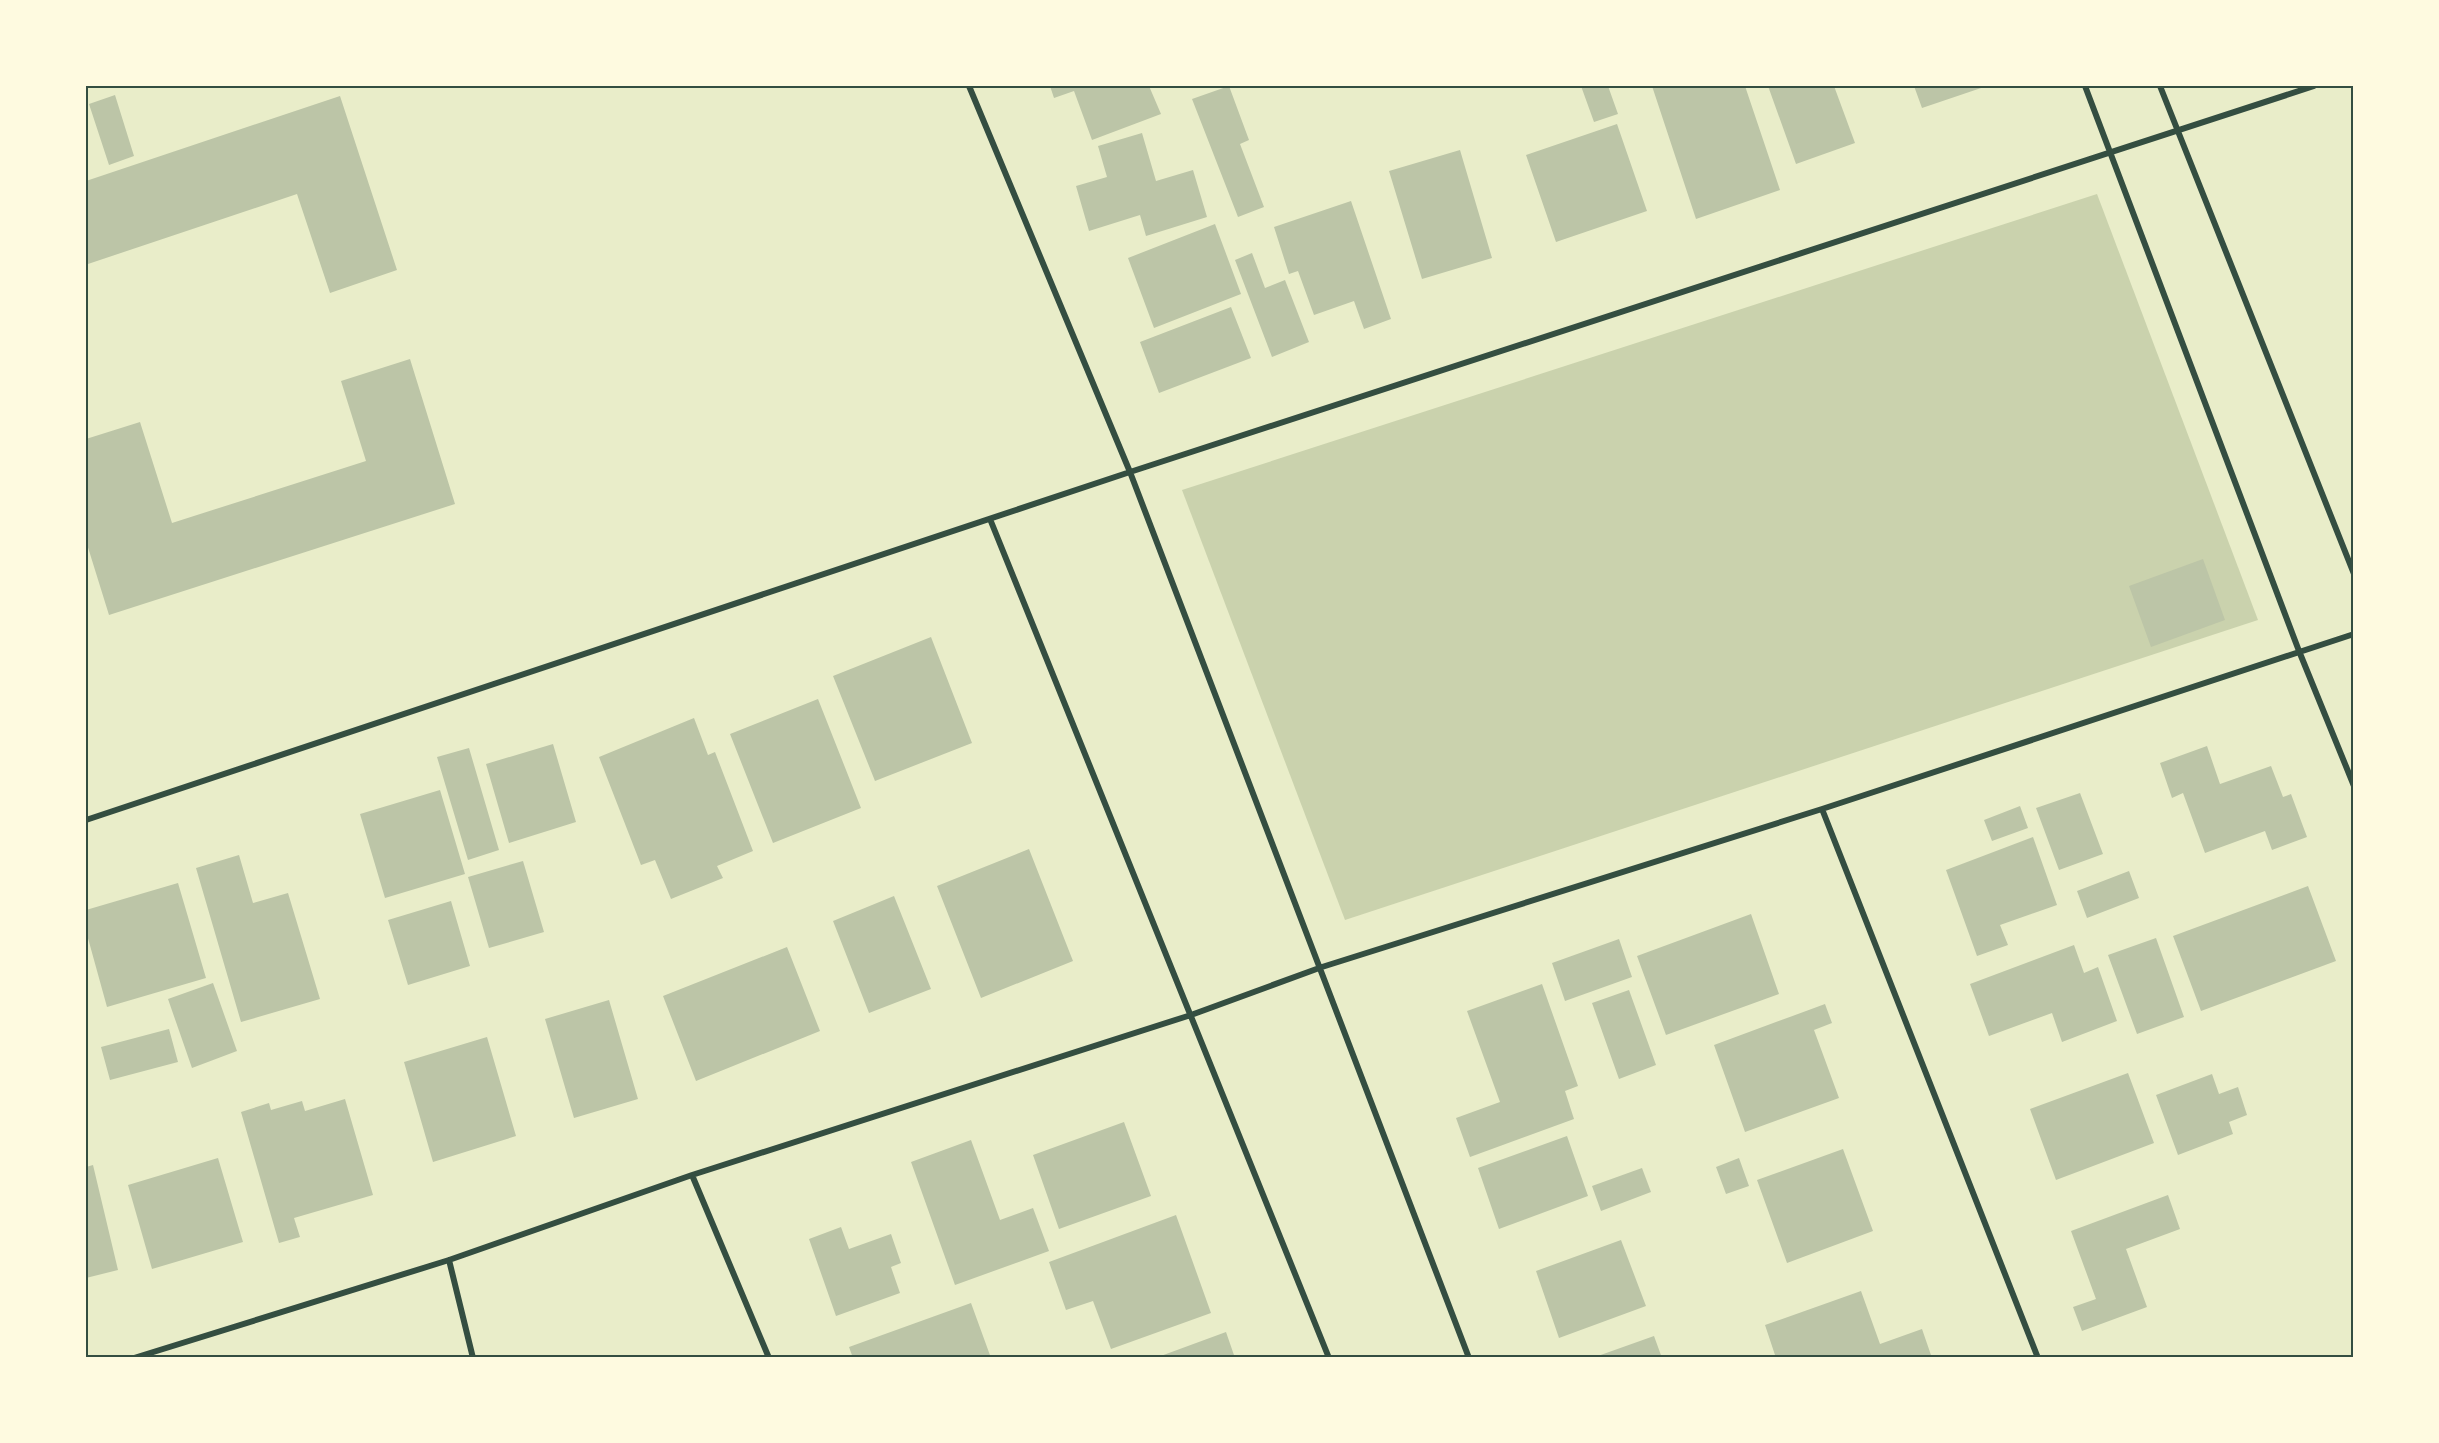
<svg xmlns="http://www.w3.org/2000/svg" width="2439" height="1443" font-family="'Roboto Serif',serif">
<style>
.green{fill:#cad2ad}
.building{fill:#bcc5a7}
.lines{fill:none;stroke-linecap:round;stroke-linejoin:round}
.minor{stroke:#344e41;stroke-width:6}
.neatline{fill:none;stroke:#344e41;stroke-width:2}
</style>
<rect width="100%" height="100%" fill="#e9edc9"/>
<path class="green" d="M2097,194L2258,620L1345,920L1182,490Z"/>
<path class="building" d="M1050,86H1149L1161,114L1092,140L1074,91L1054,98Z
M1229,86L1249,140L1240,144L1264,207L1238,217L1192,99Z
M1581,86H1608L1618,114L1594,122Z
M1652,86H1745L1780,190L1696,219Z
M1768,86H1834L1855,143L1796,164Z
M1914,86H1987L1922,108Z
M115,95L134,156L109,165L89,104Z
M340,96L397,270L330,293L297,194L88,264L86,258V181Z
M1617,124L1647,211L1556,242L1526,155Z
M1142,133L1156,181L1193,170L1207,217L1146,236L1140,215L1089,231L1076,186L1107,177L1098,146Z
M1460,150L1492,258L1422,279L1389,171Z
M1351,201L1391,319L1364,329L1354,301L1314,315L1298,271L1289,274L1274,227Z
M1215,224L1241,294L1154,328L1128,258Z
M1252,253L1265,288L1285,280L1309,342L1272,357L1235,260Z
M1231,307L1251,358L1159,393L1140,342Z
M410,359L455,504L109,615L86,541V439L140,422L172,523L366,461L341,381Z
M2203,559L2225,620L2151,647L2129,586Z
M931,637L972,743L875,781L833,676Z
M818,699L861,808L773,843L730,734Z
M694,718L708,755L715,752L753,851L717,866L723,878L671,899L655,860L641,865L599,757Z
M553,744L576,822L509,843L486,764Z
M2207,746L2220,784L2271,766L2283,797L2291,794L2307,837L2272,850L2265,831L2205,853L2183,793L2172,798L2160,763Z
M469,748L499,850L468,860L437,757Z
M440,790L465,874L385,898L360,814Z
M2080,793L2103,854L2059,870L2036,808Z
M2020,806L2028,828L1992,841L1984,820Z
M2033,837L2057,905L2000,925L2008,945L1977,956L1946,870Z
M1029,849L1073,961L981,998L937,886Z
M239,855L253,903L288,893L320,999L241,1022L196,868Z
M523,861L544,932L489,948L468,877Z
M2129,871L2139,898L2087,918L2077,891Z
M178,883L206,978L107,1007L86,931V910Z
M2308,886L2336,961L2201,1011L2173,936Z
M894,896L931,989L869,1013L833,921Z
M451,901L470,966L408,985L388,920Z
M1751,914L1779,994L1666,1035L1637,956Z
M2156,938L2184,1017L2137,1034L2108,955Z
M1619,939L1632,977L1565,1001L1552,963Z
M2074,945L2084,973L2098,967L2117,1021L2062,1042L2052,1013L1989,1036L1970,984Z
M787,947L820,1031L696,1081L663,996Z
M213,983L237,1051L192,1068L168,999Z
M1542,984L1578,1086L1565,1091L1574,1119L1470,1157L1456,1118L1500,1102L1467,1011Z
M1629,990L1656,1065L1619,1079L1592,1003Z
M609,1000L638,1099L574,1118L545,1019Z
M1825,1004L1832,1023L1814,1030L1839,1098L1745,1132L1714,1045Z
M169,1029L178,1062L110,1080L101,1047Z
M487,1037L516,1136L433,1162L404,1062Z
M2128,1073L2154,1143L2056,1180L2030,1109Z
M2212,1074L2219,1094L2238,1087L2247,1115L2229,1122L2233,1134L2178,1155L2156,1095Z
M345,1099L373,1195L294,1218L300,1237L279,1243L241,1112L269,1103L271,1110L302,1101L305,1111Z
M1124,1122L1151,1196L1059,1229L1033,1155Z
M1567,1136L1588,1196L1499,1229L1478,1168Z
M971,1140L1000,1220L1033,1208L1049,1251L955,1285L911,1162Z
M1843,1149L1873,1231L1787,1263L1757,1180Z
M218,1158L243,1242L152,1269L128,1185Z
M1739,1158L1749,1186L1726,1194L1716,1167Z
M93,1165L118,1270L86,1278V1167Z
M1642,1168L1651,1192L1601,1211L1592,1186Z
M2168,1195L2180,1229L2126,1249L2147,1307L2082,1331L2073,1307L2096,1299L2071,1231Z
M1176,1215L1211,1313L1111,1349L1093,1301L1066,1310L1049,1262Z
M841,1227L849,1249L891,1234L901,1263L891,1267L900,1293L836,1316L809,1239Z
M1621,1240L1646,1306L1559,1338L1536,1271Z
M1861,1291L1880,1344L1922,1329L1932,1358H1776L1765,1325Z
M971,1303L991,1358H853L849,1347Z
M1226,1332L1235,1358H1158V1357Z
M1654,1336L1662,1358H1595V1357Z"/>
<g class="lines">
<path class="minor" d="M969,86L1130,472L1469,1358
M2085,86L2299,651L2354,786
M2160,86L2354,574
M990,519L1329,1358
M1822,809L2038,1358
M86,820L1130,472L2314,86
M692,1175L769,1358
M449,1260L473,1358
M134,1358L449,1260L692,1175L1191,1015L1322,967L1822,809L2354,634"/>
</g>
<rect width="2439" height="1443" fill="none" stroke="#fefae0" stroke-width="174"/>
<rect x="87" y="87" width="2265" height="1269" class="neatline"/>
</svg>
